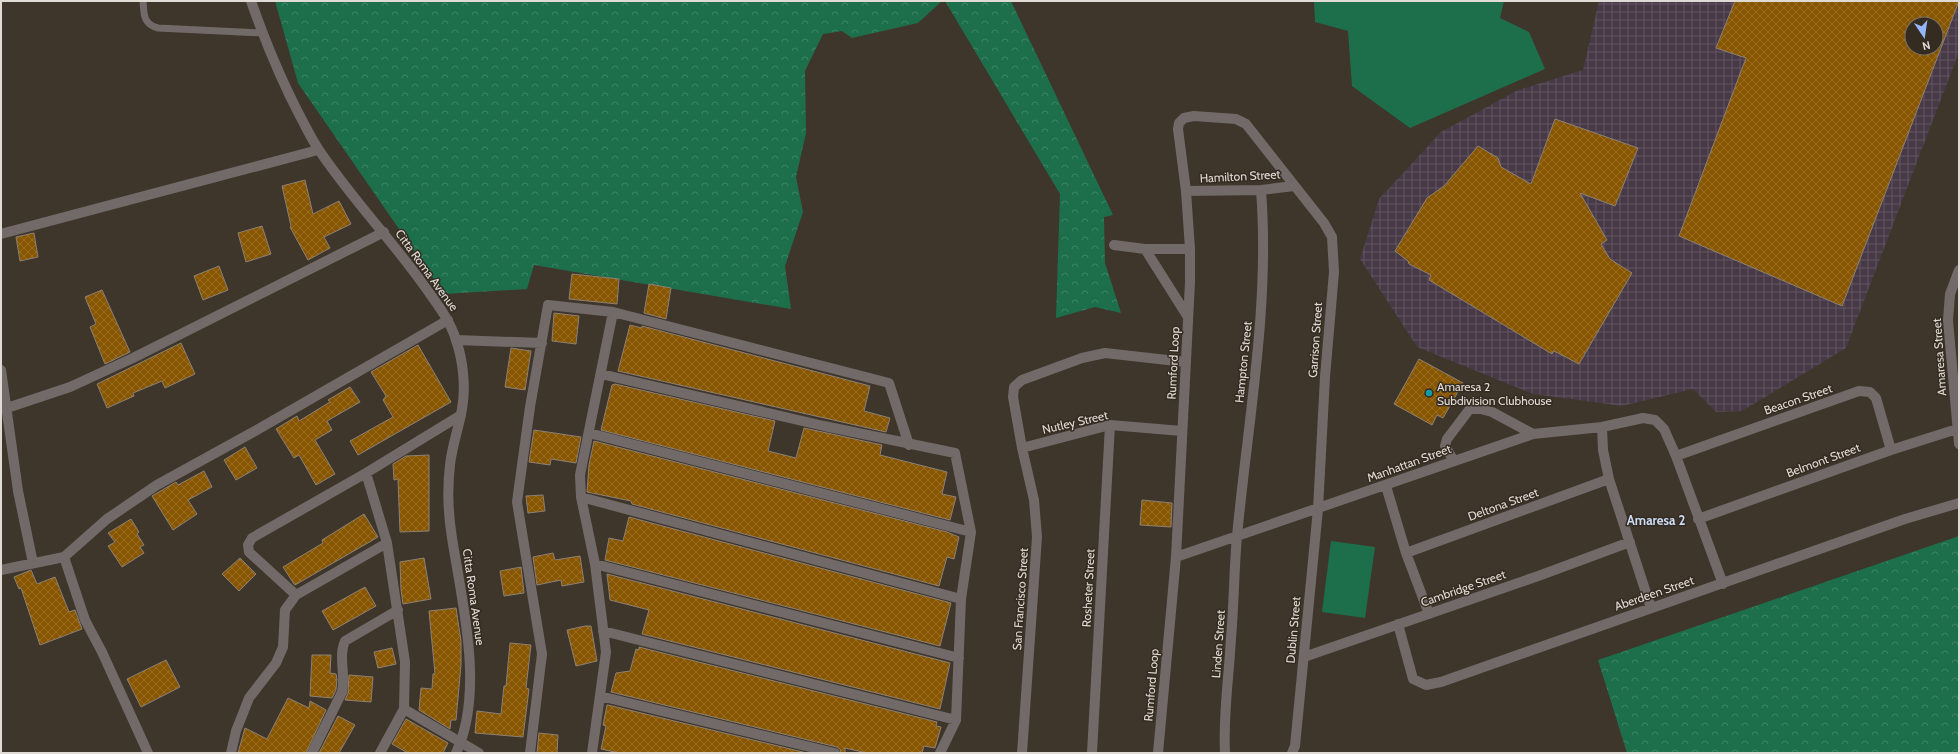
<svg xmlns="http://www.w3.org/2000/svg" width="1960" height="754" font-family="Cabin,sans-serif">
<style>
.industrial{fill:url(#industrial-grid);fill-rule:evenodd}
.green{fill:#1d6f4b}
.forest{fill:url(#forest-crowns)}
.building{fill:url(#building-cross-hatch);stroke:#8c8175;fill-rule:evenodd}
.lines{fill:none;stroke-linecap:round;stroke-linejoin:round}
.service{stroke:#716a68;stroke-width:7}
.minor{stroke:#716a68;stroke-width:10}
.tertiary{stroke:#716a68;stroke-width:10}
.culture-dot{fill:#0f9aa8;stroke:#342b21;stroke-width:1.5}
.labels{text-anchor:middle;dominant-baseline:central;stroke-width:3;stroke-linejoin:round;paint-order:stroke}
.street-label{font-size:12px;fill:#e1dbd5;stroke:#342b21}
.poi-label{font-size:12px;fill:#e1dbd5;stroke:#342b21;text-anchor:start}
.neighbourhood-label{font-size:13px;font-weight:bold;fill:#ccdaf5;stroke:#342b21}
</style>
<defs>
<pattern id="industrial-grid" width="8" height="8" patternUnits="userSpaceOnUse"><rect width="8" height="8" fill="#483946"/><path d="M0 4h8M4 0v8" fill="none" stroke="#625560"/></pattern>
<pattern id="forest-crowns" width="20" height="18" patternUnits="userSpaceOnUse"><rect width="20" height="18" fill="#1d6f4b"/><path d="M2 6a3 3 0 1 1 6 0M12 15a3 3 0 1 1 6 0" fill="none" stroke="#3e8364"/></pattern>
<pattern id="building-cross-hatch" width="8" height="8" patternUnits="userSpaceOnUse"><rect width="8" height="8" fill="#885600"/><path d="M0 0l8 8M0 8l8-8" fill="none" stroke="#986e24"/></pattern>
</defs>
<rect width="100%" height="100%" fill="#3e352b"/>
<path class="industrial" d="M1599,1H1959V52L1846,348L1742,411L1716,412L1693,389L1622,406L1533,394L1417,347L1360,259L1379,199L1441,132L1518,90L1583,70ZM1912,24H1936V48H1912Z"/>
<path class="green" d="M1314,1H1504L1500,18L1529,32L1545,69L1410,128L1352,86L1348,31L1315,22Z
M1331,541L1375,547L1365,618L1322,612Z"/>
<path class="forest" d="M275,1H942L918,23L852,38L842,31L823,34L805,71L806,133L796,177L803,212L785,266L791,309L534,265L527,289L444,294L298,83Z
M945,1H1011L1113,215L1104,217L1105,263L1121,313L1095,307L1056,318L1060,194Z
M1959,536V753H1627L1598,660Z"/>
<path class="building" d="M1735,1H1959L1842,306L1679,236L1746,58L1716,48ZM1912,24H1936V48H1912Z
M1555,119L1638,148L1615,206L1580,193L1607,240L1601,244L1610,259L1632,273L1579,364L1554,351L1552,354L1429,280L1431,275L1409,264L1408,261L1395,251L1427,198L1444,186L1478,146L1498,158L1501,167L1531,184Z
M305,180L313,214L339,201L351,224L324,237L330,248L308,260L290,227L291,226L282,186Z
M262,226L271,254L246,262L238,233Z
M34,233L38,257L20,261L16,237Z
M219,266L228,290L203,300L194,276Z
M572,274L619,279L617,304L569,299Z
M649,284L671,288L666,319L644,313Z
M102,290L130,352L105,364L90,327L96,324L85,297Z
M554,313L579,316L576,344L552,341Z
M630,325L642,328V326L870,386L864,411L890,418L886,432L618,371Z
M181,343L195,374L165,388L162,381L133,393L134,396L107,408L97,384Z
M418,345L451,402L358,455L350,441L393,417L383,400L386,396L371,372Z
M511,348L531,351L525,390L505,387Z
M1419,359L1463,383L1443,418L1437,415L1432,425L1394,404Z
M615,384L775,421L768,451L796,458L804,428L882,445L880,455L947,472L942,494L956,497L950,520L601,430L612,385Z
M350,387L360,402L327,421L332,430L315,440L335,474L316,485L299,455L294,458L276,429L297,416L299,421L330,402L328,400Z
M534,430L581,437L576,463L551,459L550,465L529,462Z
M594,441L947,532L959,537L954,559L947,557L939,586L632,504L631,501L587,492L589,465Z
M245,447L257,468L236,480L224,460Z
M429,455V531L400,532L398,479L394,480L393,464L406,456Z
M204,471L212,487L188,500L197,514L173,530L152,496L176,482L178,485Z
M543,495L545,511L528,513L526,496Z
M1142,500L1172,503L1171,527L1140,525Z
M364,514L378,537L295,585L294,584L283,567L323,543L322,540Z
M629,517L951,603L940,646L605,560L609,538L623,541Z
M131,519L139,532L137,534L144,545L140,547L144,553L122,567L108,546L115,542L108,533Z
M553,553L555,560L580,556L584,582L562,586L561,580L537,585L533,557Z
M240,558L256,574L239,591L222,574Z
M424,558L431,599L403,604L401,590L400,562Z
M521,567L524,593L504,596L500,571Z
M31,570L37,584L55,577L69,612L75,610L82,629L40,645L21,588L19,589L14,577Z
M607,574L950,663L940,709L642,634L649,610L610,600Z
M365,587L376,606L333,630L322,611Z
M456,608L461,641V665L456,720H451L450,729L419,710L421,688L432,689L433,674H435L429,611Z
M585,626H591L597,661L576,666L567,630Z
M510,643L531,645L526,688L529,689L523,737L475,733L477,711L501,714L504,686H506Z
M639,647L937,722L936,726L941,727L935,748L924,746L922,753H867L845,748V753H841L840,749L837,747L611,692L616,673L630,671L636,649L639,650Z
M392,648L396,664L378,668L374,652Z
M312,655H331L330,673L336,674L337,679L336,690L332,698L310,696Z
M166,660L180,687L141,707L127,679Z
M349,675L373,677L371,702L345,700L348,693Z
M288,698L309,708L310,701L326,710L306,753H238L245,728L267,739Z
M607,705H608L807,753H619L601,749L606,726L603,725Z
M338,716L355,725L339,753H319Z
M406,719L448,743L443,753H408L392,744Z
M539,733L558,735L557,753H537Z"/>
<g class="lines">
<path class="service" d="M143,1C144,14 143,24 158,28L263,33"/>
<path class="minor" d="M1186,191L1261,190L1294,186
M1,234L318,150
M1114,245L1145,249H1190
M1145,249L1188,317
M1959,270L1950,294L1948,320L1959,444
M456,340L542,343
M1,370L18,491L33,563
M601,374L824,426L955,453L971,532L961,599L956,720L940,753
M7,408L70,387L133,358L384,232
M1602,427L1603,450L1609,479L1651,608
M589,433L971,532
M1022,448L1110,425L1182,431
M1676,456L1859,391L1870,392L1876,398L1891,450
M1454,461L1445,446L1447,439L1469,410L1477,408L1492,412L1533,434
M366,473L387,543L405,662L404,709L380,753
M1386,486L1406,553L1429,614
M581,497L961,599
M1698,519L1891,450L1957,429
M1406,553L1609,479
M64,557L85,620L102,652L148,753
M1176,557L1533,434L1602,427L1643,418L1655,420L1664,429L1676,456L1723,584
M595,564L959,658
M1,570L64,557L107,519L157,485L255,431L448,320
M296,595L249,552L248,545L252,538L366,473L461,415
M1398,624L1413,679L1426,685L1441,682L1905,519L1959,503
M603,631L956,720
M1304,657L1541,575L1630,542
M600,696L835,753
M404,709L479,753
M231,753L236,731L249,698L276,663L283,647L285,610L296,595L387,543
M312,753L342,692C346,675 338,656 345,641L398,610
M530,753L542,654L517,502L530,407L548,305L613,312L889,383L909,445
M592,753L606,652L595,564L581,497L580,475L613,312
M1022,753L1037,537L1034,500L1022,448L1013,397L1014,387L1022,380L1082,358L1105,353L1185,362
M1092,753L1110,425
M1158,753L1176,557L1190,282V249L1186,191L1178,129L1179,123L1184,118L1194,116L1236,119L1246,124L1324,223L1332,237L1334,272L1325,377L1318,509L1295,746L1292,753
M1225,753C1223,714 1229,677 1231,638C1234,604 1234,570 1237,536C1248,420 1270,306 1261,190"/>
<path class="tertiary" d="M251,1C265,41 281,80 301,118C307,129 312,140 319,150C351,198 392,240 425,287C437,304 450,320 456,340C463,360 466,387 462,409C459,427 452,446 450,465C447,490 448,513 452,538C462,602 485,692 456,753"/>
</g>
<circle class="culture-dot" cx="1429" cy="393" r="4"/>
<g class="labels">
<g class="street-label">
<text transform="translate(1240 176) rotate(-3)">Hamilton Street</text>
<text transform="translate(427 270) rotate(54)">Citta Roma Avenue</text>
<text transform="translate(1315 340) rotate(-86)">Garrison Street</text>
<text transform="translate(1939 357) rotate(-94)">Amaresa Street</text>
<text transform="translate(1243 362) rotate(-84)">Hampton Street</text>
<text transform="translate(1173 363) rotate(-87)">Rumford Loop</text>
<text transform="translate(1798 399) rotate(-19)">Beacon Street</text>
<text transform="translate(1075 422) rotate(-13)">Nutley Street</text>
<text transform="translate(1823 460) rotate(-20)">Belmont Street</text>
<text transform="translate(1409 463) rotate(-20)">Manhattan Street</text>
<text transform="translate(1503 504) rotate(-20)">Deltona Street</text>
<text transform="translate(1088 588) rotate(-87)">Rosheter Street</text>
<text transform="translate(1463 588) rotate(-19)">Cambridge Street</text>
<text transform="translate(1654 593) rotate(-19)">Aberdeen Street</text>
<text transform="translate(474 597) rotate(82)">Citta Roma Avenue</text>
<text transform="translate(1020 599) rotate(-86)">San Francisco Street</text>
<text transform="translate(1293 630) rotate(-85)">Dublin Street</text>
<text transform="translate(1218 644) rotate(-86)">Linden Street</text>
<text transform="translate(1151 685) rotate(-85)">Rumford Loop</text>
</g>
<g class="poi-label">
<text x="1437" y="386">Amaresa 2<tspan x="1437" dy="14">Subdivision Clubhouse</tspan></text>
</g>
<g class="neighbourhood-label">
<text x="1656" y="520">Amaresa 2</text>
</g>
</g>
<rect width="1960" height="754" fill="none" stroke="#e1dbd5" stroke-width="4"/>
<g transform="translate(1924 36) rotate(167)"><circle r="19" fill="#342b21" stroke="#797169"/>
<path d="M0-3L7 15L0 10L-7 15Z" fill="#95b6fd"/>
<text y="-6" font-size="11" font-weight="bold" text-anchor="middle" fill="#e1dbd5">N</text>
</g>
</svg>
